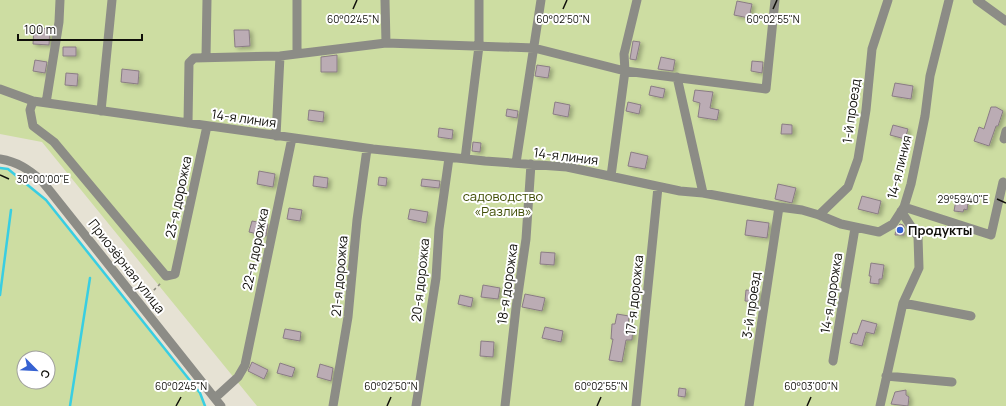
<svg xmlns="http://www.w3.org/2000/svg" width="1006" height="406" font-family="Manrope,sans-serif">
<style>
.green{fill:#cddda2;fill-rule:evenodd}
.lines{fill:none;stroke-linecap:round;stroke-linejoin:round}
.stream{stroke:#39cee2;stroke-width:2.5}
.building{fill:#bbacb4;stroke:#8a7c84;filter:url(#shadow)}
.path{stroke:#8d8b80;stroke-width:1.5;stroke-dasharray:3 3;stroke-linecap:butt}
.minor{stroke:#8c8c86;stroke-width:9}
.ticks{fill:none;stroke:#100f0a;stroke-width:1.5}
.poi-dot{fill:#3662d2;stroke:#fff;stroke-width:1.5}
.labels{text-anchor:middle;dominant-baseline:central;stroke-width:4;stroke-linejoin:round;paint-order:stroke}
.street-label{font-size:13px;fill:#100f0a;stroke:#fff}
.park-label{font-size:13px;fill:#404e05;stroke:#fff}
.poi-label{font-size:13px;font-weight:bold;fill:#100f0a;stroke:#fff;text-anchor:start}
.ticks-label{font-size:10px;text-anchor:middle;fill:#100f0a;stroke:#fff;stroke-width:4;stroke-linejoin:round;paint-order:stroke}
</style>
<defs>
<filter id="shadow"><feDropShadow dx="3" dy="2" stdDeviation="2" flood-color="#0004"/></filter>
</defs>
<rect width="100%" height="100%" fill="#e6e2d4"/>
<path class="green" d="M0,0H1006V406H257L42,142L0,134Z
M0,168L8,169L46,200L200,393L205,406H0ZM24,358H48V382H24Z"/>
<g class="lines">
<path class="stream" d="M0,168L8,169L46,200L200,393L205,406
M0,295L11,210
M70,406L90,278"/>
</g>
<path class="building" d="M737,1L752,4L749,18L734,15Z
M34,28L50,29L49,45L33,44Z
M234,30H249L250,46L235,47Z
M633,41L640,42L636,60L630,59Z
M63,47H76V56H63Z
M337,55V72H321V57Z
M661,57L675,60L673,71L658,69Z
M35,60L47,62L45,73L33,71Z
M752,61L763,62L762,73L751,71Z
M537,65L550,67L548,78L535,76Z
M122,69L139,71L138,84L121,82Z
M66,73L78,74L77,86L65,85Z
M895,83L913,86L911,99L892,96Z
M651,86L665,89L663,98L649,95Z
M695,90L713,92L710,108L719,110L717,120L698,117L700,103L693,101Z
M555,102L570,105L568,117L553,114Z
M628,102L641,105L639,114L626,111Z
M991,107H996L1003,111L998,126H996L989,146L974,141L979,127L984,129Z
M507,109L518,111L517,118L506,116Z
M309,110L324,112L323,122L308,120Z
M782,124L792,125V134H781Z
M893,125L908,129L905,139L890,135Z
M439,128L453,130L452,139L438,137Z
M473,142L481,143L480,152L472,151Z
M631,152L648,156L645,169L628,166Z
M259,171L275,174L273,187L257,184Z
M314,176L328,178L327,188L313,186Z
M379,177L387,178L386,186L378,185Z
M422,179L440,181L439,188L421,186Z
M778,184L796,188L792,203L775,199Z
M957,194L966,195L965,201L968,202L967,210L964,209L963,212L954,211Z
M862,196L881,201L878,214L858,209Z
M289,208L302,210L300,221L287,219Z
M410,209L428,212L426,223L408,219Z
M747,220L769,223L767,238L745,235Z
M252,221L268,224L266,236L249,232Z
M900,224L903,225L904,227V235H895L896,229Z
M541,252L555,253L554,265L540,264Z
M871,263L884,265L882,279H879V284L870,283L871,276H869Z
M483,285L500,288L498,299L481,297Z
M746,290L759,291L758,302L745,301Z
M525,294L545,298L542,311L522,307Z
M460,295L473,298L471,307L458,304Z
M617,314L629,316L628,325H633L632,340H626L622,362L609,360L613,339H611L612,324H615Z
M862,320L877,324L874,334L866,332L862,346L850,343L853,333L857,334Z
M545,327L563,331L561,342L542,338Z
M285,329L301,332L300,341L283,338Z
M481,341L494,342L493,357L480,356Z
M252,362L268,370L264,379L248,371Z
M280,363L295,368L292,377L277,373Z
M320,364L333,368L331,381L317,377Z
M679,388L686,389L685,397L678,396Z
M906,390V395L909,397L908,406L891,404L895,392Z"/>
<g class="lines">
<path class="path" d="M147,300L150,294L161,283"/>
<path class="minor" d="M385,0L386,43
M977,0L1006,21
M297,54V0
M206,57L207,0
M677,77L703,193
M0,89L33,101L373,149L485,161L567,167L680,191L703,193L779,207L802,210L819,215L841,224L879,232L893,224L904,207L911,184L925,116L930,76L949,0
M33,101L30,110L33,126L54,142L166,276L175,274L207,126
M46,103L59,22L60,0
M101,111L112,0
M188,123L189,63L194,58L280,56L386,43L534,48L625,71L766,89L775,0
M276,136L280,56
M1004,139L1006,131
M0,159C18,162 28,169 42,181L221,406
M465,159L479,46V0
M516,163L541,0
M611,176L625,71L624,54L637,0
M904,207L991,235L1003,182
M819,215L848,187L858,159L866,110L872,49L888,0
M903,303L971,316
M833,361L855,228
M886,376L952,382
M215,398L238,377L245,365L292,138
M333,406L348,317L357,220L367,149
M416,406L436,278L439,229L449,158
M505,406L516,308L526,239L531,164
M636,406L658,187
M749,406L779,207
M880,406L903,303L919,268L918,237L901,211"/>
</g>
<path class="ticks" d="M353,9L357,0M563,9L567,0M773,9L777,0M0,175L9,179M997,199L1006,203M176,406L181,397M387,406L391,397M597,406L601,397M807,406L811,397"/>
<circle class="poi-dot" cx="900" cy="230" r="4"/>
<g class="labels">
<g class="street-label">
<text transform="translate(851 111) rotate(-82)">1-й проезд</text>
<text transform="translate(244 118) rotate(8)">14-я линия</text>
<text transform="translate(566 156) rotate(7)">14-я линия</text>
<text transform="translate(899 167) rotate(-76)">14-я линия</text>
<text transform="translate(178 197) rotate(-78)">23-я дорожка</text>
<text transform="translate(255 249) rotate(-78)">22-я дорожка</text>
<text transform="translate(127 266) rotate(52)">Приозёрная улица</text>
<text transform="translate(339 276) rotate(-85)">21-я дорожка</text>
<text transform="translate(420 280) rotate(-84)">20-я дорожка</text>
<text transform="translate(507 284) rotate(-82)">18-я дорожка</text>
<text transform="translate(831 293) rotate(-81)">14-я дорожка</text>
<text transform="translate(634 295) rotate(-84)">17-я дорожка</text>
<text transform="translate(751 305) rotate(-82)">3-й проезд</text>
</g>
<g class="park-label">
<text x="503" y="196">садоводство<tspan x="503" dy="15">«Разлив»</tspan></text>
</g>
<g class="poi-label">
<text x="908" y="230">Продукты</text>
</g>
</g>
<g class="ticks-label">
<text x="353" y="23">60°02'45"N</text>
<text x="563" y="23">60°02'50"N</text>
<text x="773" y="23">60°02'55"N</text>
<text x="43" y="183">30°00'00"E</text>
<text x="963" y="203">29°59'40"E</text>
<text x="181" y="390">60°02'45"N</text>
<text x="391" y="390">60°02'50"N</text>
<text x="601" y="390">60°02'55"N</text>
<text x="811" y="390">60°03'00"N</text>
</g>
<g transform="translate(36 370) rotate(114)"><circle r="19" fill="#ffffff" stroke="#9f9f9d"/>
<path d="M0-3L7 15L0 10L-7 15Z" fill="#3662d2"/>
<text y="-6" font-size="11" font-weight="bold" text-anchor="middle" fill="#100f0a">С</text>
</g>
<path d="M18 34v6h124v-6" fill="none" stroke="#100f0a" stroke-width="2"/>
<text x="24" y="34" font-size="12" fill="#100f0a" stroke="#ffffff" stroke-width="3" paint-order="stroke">100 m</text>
</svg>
